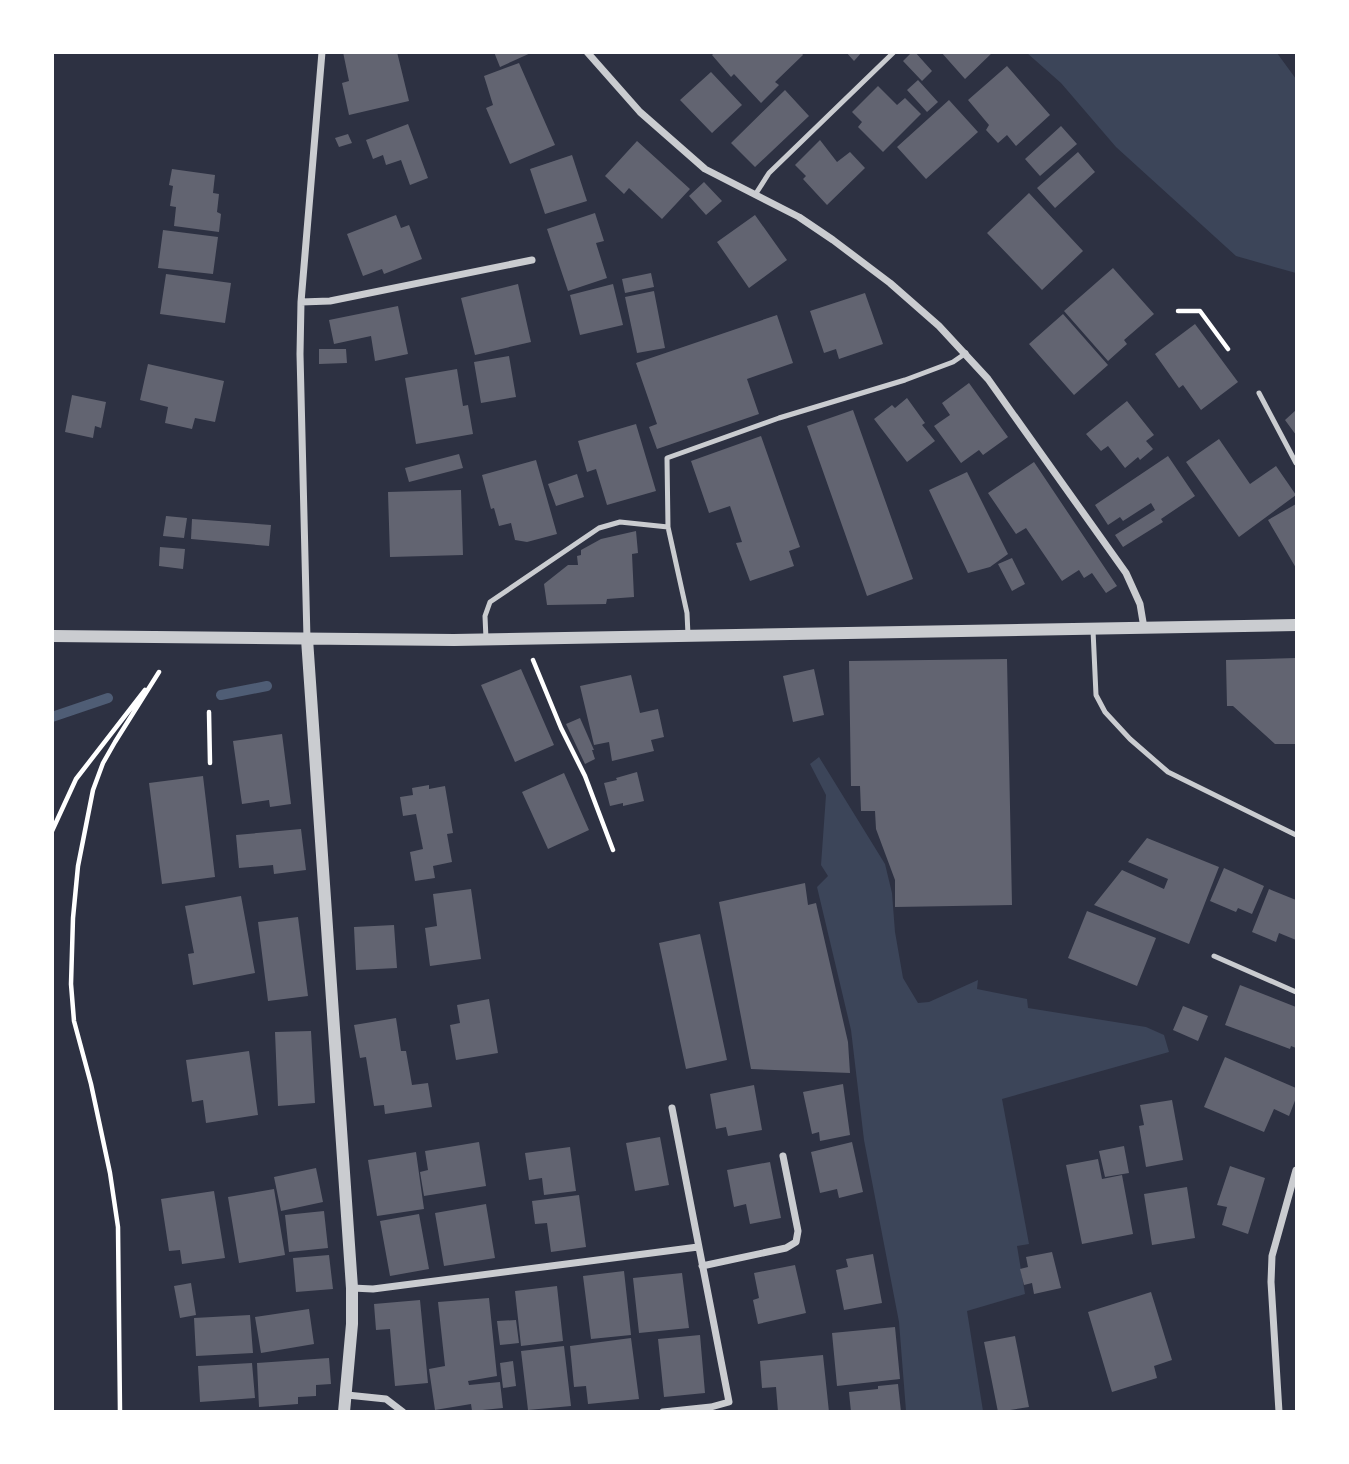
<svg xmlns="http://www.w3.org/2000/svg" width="1349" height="1464" font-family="'Archivo Narrow',sans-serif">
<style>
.green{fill:#3c4559}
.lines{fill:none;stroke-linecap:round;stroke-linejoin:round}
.stream{stroke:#4f5d75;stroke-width:10}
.building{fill:#626471}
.path{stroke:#fff;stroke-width:4.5}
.service{stroke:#caccd0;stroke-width:5}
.minor{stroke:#caccd0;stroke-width:7}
.tertiary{stroke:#caccd0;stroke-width:12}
</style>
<rect width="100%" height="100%" fill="#2d3142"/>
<path class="green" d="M1027,53H1277L1296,79V273L1236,256L1116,147L1061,83Z
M819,757L885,864L892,893L895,932L903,978L918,1003L929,1002L978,980L977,989L1027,999L1028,1008L1146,1027L1164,1035L1169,1052L1002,1099L1029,1244L1017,1246L1025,1294L967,1311L983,1411H906L899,1322L864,1140L851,1030L817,887L828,876L821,865L826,795L810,764Z"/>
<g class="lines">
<path class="stream" d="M221,695L267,686
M52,717L108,698"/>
</g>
<path class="building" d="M343,52H397L409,101L349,115L342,83L349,81Z
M494,52H533L500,67Z
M715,52H801L803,55L775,82L779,85L761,103L734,74L731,77L712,55Z
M846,52H862L854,61Z
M912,52H915L932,71L922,81L903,61Z
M941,52H993L965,79Z
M519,63L555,145L510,164L486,108L493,105L484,76Z
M1007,66L1050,115L1016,146L1007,135L998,143L986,130L989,125L968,100Z
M711,72L742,105L712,133L680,100Z
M918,80L938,102L927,112L907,90Z
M878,86L897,105L905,98L921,114L883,152L858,127L862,122L852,112Z
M785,90L809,116L755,167L731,143Z
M949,100L978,132L926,179L897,147Z
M408,124L428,178L410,185L401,160L386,165L383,155L373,159L366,140Z
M1061,126L1077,144L1040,176L1025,159Z
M348,134L352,143L339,147L335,138Z
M820,140L837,162L850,152L865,168L827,205L803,179L806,176L795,165Z
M637,141L690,189L662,219L629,188L624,194L605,176Z
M1078,152L1095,172L1055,208L1037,188Z
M572,155L587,201L545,214L530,169Z
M172,169L215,175L213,193L219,194L217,212L221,214L219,232L174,226L176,207L170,206L173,186L169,185Z
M704,182L722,201L706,215L689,196Z
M1029,193L1083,251L1042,290L987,233Z
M595,213L604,241L596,243L607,278L568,291L547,229Z
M396,215L401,228L409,225L422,259L384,274L382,269L363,276L347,234Z
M755,215L787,260L749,288L717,242Z
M163,230L218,237L213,274L158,268Z
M1113,268L1154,314L1124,340L1127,344L1108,361L1064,311Z
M651,273L654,287L625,293L622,279Z
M166,274L231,283L225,323L160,314Z
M518,284L531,342L475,355L461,298Z
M613,284L623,325L580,335L570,295Z
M654,291L665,348L637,353L625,297Z
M865,293L883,344L839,359L836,349L824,353L810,311Z
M398,306L408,354L375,361L371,336L334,344L329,320Z
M1063,314L1108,365L1074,395L1029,344Z
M777,315L793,363L747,379L759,414L657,449L649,427L657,424L636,363Z
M1195,324L1238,382L1201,410L1183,385L1179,388L1155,354Z
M319,349H346L347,363L319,364Z
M509,356L516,397L481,403L474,362Z
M148,364L224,381L215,422L195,418L192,429L165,423L168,407L140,400Z
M457,369L463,406L468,405L473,434L416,444L405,378Z
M969,383L1008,437L983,455L979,450L961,463L934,426L950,415L942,403Z
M72,395L106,402L101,428L95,426L93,438L65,432Z
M907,398L925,423L922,425L935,441L907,462L874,419L892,405L895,408Z
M1127,401L1154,435L1146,441L1153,449L1140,460L1138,457L1125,468L1108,446L1101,451L1086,434Z
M853,410L913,579L867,596L807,426Z
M1296,410V435L1285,420Z
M636,424L656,491L607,505L596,469L587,472L578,441Z
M761,436L800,547L789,551L794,566L750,581L736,543L742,542L730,506L709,513L691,461Z
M1219,439L1250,484L1276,466L1296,495L1239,537L1186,462Z
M459,454L463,468L409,482L405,468Z
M1168,456L1195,496L1161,519L1163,522L1123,547L1115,535L1155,510L1151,503L1123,521L1120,517L1108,525L1095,505Z
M536,460L557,534L527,542L515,540L511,523L499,526L494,508L491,509L482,475Z
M1034,462L1117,586L1106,593L1092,573L1084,578L1079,570L1062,581L1026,528L1016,534L988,493Z
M967,472L1008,554L990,567L968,573L929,490Z
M577,474L584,497L556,506L548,484Z
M461,490L463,555L390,557L388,492Z
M1296,504V568L1268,520Z
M166,516L187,518L184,538L163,536Z
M192,519L271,525L269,546L191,539Z
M636,531L638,553L632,554L634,597L607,599L606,604L547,605L544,584L568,565H578L577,556L581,555V550L601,539Z
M160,547L185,549L183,569L159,566Z
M1012,558L1025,584L1012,591L998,564Z
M1296,658V744H1275L1233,706H1227L1226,660Z
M1007,659L1012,905L895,907V880L876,829L875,811H861L860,786H851L849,661Z
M521,669L554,745L515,762L481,685Z
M814,669L824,715L793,722L783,676Z
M631,675L640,713L658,709L664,737L651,740L654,751L612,761L609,742L594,745L580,686Z
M580,718L594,750H592L595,759L585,764L566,724Z
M282,734L291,804L270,807L269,800L242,804L233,741Z
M637,772L644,801L623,806V803L610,806L604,783L617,780L616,778Z
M564,773L589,830L548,849L522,792Z
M203,776L215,877L162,884L149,783Z
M429,785V789L445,786L453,833L447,834L452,862L433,866L435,878L415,881L410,852L423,849L416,814L403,816L400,797L413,795L412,788Z
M301,829L306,870L274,874L273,865L239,868L236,835Z
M1147,838L1219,867L1189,944L1094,905L1122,870L1164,889L1168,879L1128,862Z
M1224,868L1264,886L1252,914L1238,908L1236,912L1210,901Z
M805,883L808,905L816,903L848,1042L850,1073L751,1069L719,902Z
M471,889L481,959L430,966L425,928L437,926L433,894Z
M1269,889L1296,900V940L1279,933L1276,942L1252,932Z
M241,896L255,973L193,985L188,954L194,953L185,906Z
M1087,911L1156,938L1137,986L1068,958Z
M298,917L308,996L268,1001L258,922Z
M394,925L397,968L356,970L354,927Z
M700,934L727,1060L686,1069L659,943Z
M1240,985L1296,1007V1048L1291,1046L1290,1049L1225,1025Z
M489,999L498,1053L456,1060L450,1025L460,1023L457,1005Z
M1183,1006L1208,1016L1198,1041L1173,1030Z
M396,1018L401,1051H406L412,1085L428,1083L432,1107L385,1114L384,1105L374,1106L366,1057L360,1058L354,1025Z
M311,1031L315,1103L278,1106L275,1032Z
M249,1051L258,1115L206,1123L203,1100L192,1102L186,1060Z
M1225,1057L1296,1088V1098L1289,1116L1274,1109L1264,1132L1204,1107Z
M843,1084L850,1135L820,1141L819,1132L812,1134L803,1092Z
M754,1085L762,1130L728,1136L726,1127L716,1129L710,1094Z
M1172,1100L1183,1160L1146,1167L1139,1126L1144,1125L1140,1105Z
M660,1137L669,1185L635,1191L626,1143Z
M479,1142L486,1186L424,1196L420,1172L428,1170L425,1151Z
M852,1142L863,1192L839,1198L837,1189L820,1193L811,1152Z
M1124,1146L1129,1173L1105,1177L1099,1151Z
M570,1147L576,1191L544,1195L542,1178L529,1180L525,1153Z
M416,1152L424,1209L377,1216L368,1160Z
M1098,1159L1102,1179L1122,1175L1133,1234L1082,1244L1066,1165Z
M770,1162L781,1218L750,1224L746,1204L734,1207L727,1170Z
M1230,1166L1265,1178L1248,1234L1222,1225L1227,1207L1217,1205Z
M316,1168L323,1202L281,1211L274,1177Z
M1187,1187L1195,1238L1152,1245L1144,1194Z
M274,1189L285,1255L239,1263L228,1197Z
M214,1191L225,1258L182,1264L180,1250L169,1251L161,1199Z
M579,1195L586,1247L551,1252L547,1223L535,1224L532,1201Z
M486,1204L495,1258L444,1266L435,1213Z
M324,1211L328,1248L289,1252L285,1215Z
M419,1214L429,1269L390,1276L380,1221Z
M1052,1252L1061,1288L1034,1294L1032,1283L1024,1285L1020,1269L1028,1267L1026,1257Z
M873,1254L882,1303L844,1310L836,1270L848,1267L846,1259Z
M329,1255L333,1289L296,1292L293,1258Z
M795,1265L806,1313L758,1324L753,1300L759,1298L754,1273Z
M624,1271L631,1335L591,1339L583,1276Z
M682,1273L689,1328L639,1333L633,1278Z
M191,1283L196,1315L180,1318L174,1286Z
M557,1286L563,1341L521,1346L515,1291Z
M1151,1292L1172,1360L1154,1366L1157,1378L1112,1392L1088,1312Z
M489,1298L497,1376L468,1381L469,1385L500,1382L503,1408L472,1411L471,1404L435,1410L429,1369L445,1366L438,1302Z
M420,1300L428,1383L395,1386L390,1329L376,1330L374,1304Z
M309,1309L314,1344L261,1353L255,1317Z
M250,1315L253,1353L196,1356L194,1318Z
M516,1320L519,1343L500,1345L497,1321Z
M895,1327L900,1379L837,1386L832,1333Z
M700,1335L705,1393L664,1397L658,1339Z
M1015,1336L1029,1407L998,1412L984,1342Z
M631,1338L639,1399L588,1404L586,1386L574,1387L570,1346Z
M564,1346L571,1406L528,1410L521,1351Z
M823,1355L829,1412H778L776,1387L762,1388L760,1361Z
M329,1358L331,1384L316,1385V1396L298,1397V1404L259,1407L257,1363Z
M513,1361L516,1386L503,1388L500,1363Z
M252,1363L255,1398L200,1402L198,1366Z
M898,1384L901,1412H851L849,1392L878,1389V1386Z"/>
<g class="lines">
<path class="path" d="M1178,311H1200L1228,349
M533,660L561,728L585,776L613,850
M209,712L210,763
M52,831L76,779L145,690
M120,1412L118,1227L110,1173L91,1084L74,1021L71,984L73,918L78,866L93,790L103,763L115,742L159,672"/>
<path class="service" d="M755,195L769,173L894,52
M1259,393L1296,463
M1093,630L1096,695L1105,712L1130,739L1168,772L1296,835
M688,635L687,613L668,527L667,458L779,418L905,380L953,362L966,353
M486,639L485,616L490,602L599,528L620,522L668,527
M1214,956L1296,992"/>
<path class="minor" d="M587,52L640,112L705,169L799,217L833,240L890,283L939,326L988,379L1126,573L1140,604L1144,628
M301,302L330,301L532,260
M307,639L300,354L301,302L322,52
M702,1266L786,1248L796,1242L798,1231L783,1156
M352,1288L373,1289L698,1247
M347,1395L386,1399L403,1412
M663,1412L711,1407L729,1402L672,1108
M1279,1412L1271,1282L1272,1256L1296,1170"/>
<path class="tertiary" d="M52,636L454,640L1296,625
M307,639L352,1288V1324L344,1412"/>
</g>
<rect width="1349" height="1464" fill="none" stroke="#ffffff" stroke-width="108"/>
</svg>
